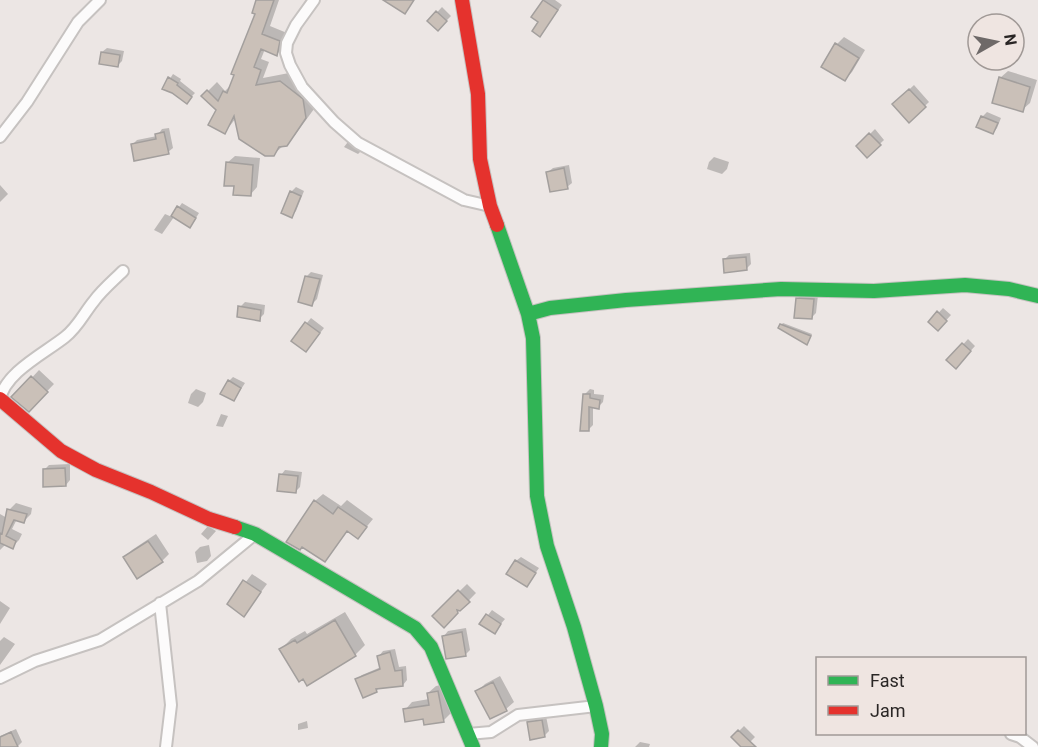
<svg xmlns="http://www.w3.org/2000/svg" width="1038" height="747" font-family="Roboto,sans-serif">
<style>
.shadow{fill:#0003}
.building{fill:#cac0b8;stroke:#a39f9d;stroke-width:1.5}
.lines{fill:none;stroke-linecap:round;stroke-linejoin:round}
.street-casing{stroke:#c6c2c0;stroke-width:14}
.fast-casing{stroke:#c6c2c0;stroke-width:16}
.jam-casing{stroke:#c6c2c0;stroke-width:16}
.street{stroke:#fcfbfb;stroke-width:10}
.fast{stroke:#30b455;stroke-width:14}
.jam{stroke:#e5322d;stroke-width:14}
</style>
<rect width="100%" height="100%" fill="#ece6e4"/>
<path class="shadow" d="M258,0H279L270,26L287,33L285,46L277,54L265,49L261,59L269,62L263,78L289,73L311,91L314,109L295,135L273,155L236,118L225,132L217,110L203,96L217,82L225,91L232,84L257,13Z
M545,0H555L562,5L544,30L540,22L533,17Z
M442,7L451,16L438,29L429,21Z
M844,37L865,50L852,72L845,79L837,44Z
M107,48L124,51L122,61L117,66L102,52Z
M1008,71L1037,80L1030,103L1022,110L1000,78Z
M173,74L181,79L180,81L195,93L186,102L164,88Z
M914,85L929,102L909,121L894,104Z
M987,112L1001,118L997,128L993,133L982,117Z
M169,128L173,148L168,152L133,144L137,140L157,136L162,129Z
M875,129L884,140L867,156L858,146Z
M351,138L363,149L358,154L344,147Z
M235,156L260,158L257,187L250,195L236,185L227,163Z
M714,157L729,162L727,169L722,174L707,169L709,162Z
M569,165L572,183L567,187L548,172L553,168Z
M0,185L8,194L0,202Z
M296,187L304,191L296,211L291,216V192Z
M182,203L199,213L194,221L174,217L162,234L154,230L165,214L172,217Z
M750,253L751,264L746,269L724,260L729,255Z
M311,272L323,275L317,299L312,304L307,276Z
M802,294L818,295L816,313L811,318L797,299Z
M245,302L265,305L264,314L259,319L240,307Z
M943,308L951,315L938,329L930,322Z
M311,318L324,328L310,346L293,340Z
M783,323L812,334L809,341L807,343L781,325Z
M968,339L975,346L956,367L949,360Z
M39,370L54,384L29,410L14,397Z
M233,377L245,383L234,400L229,381Z
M196,389L206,393L203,402L198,407L188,403L191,394Z
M590,389L594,390V394L604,395L603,402L598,407L593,406V425L588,430L585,394Z
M221,414L228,416L223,427L216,426Z
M70,464V480L66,485L44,470L49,465Z
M285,470L302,472L300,487L295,492L281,475Z
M323,494L341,506L347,500L373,519L358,537L348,530L324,561L315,501Z
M16,503L32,508L31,514L24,521L17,519L12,529L22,534L19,540L12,547L6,544L0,550V514L7,518L9,510Z
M208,526L216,531L208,540L201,534Z
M156,534L169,554L162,561L125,558L132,550Z
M209,545L211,556L207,561L197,563L195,552L200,547Z
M521,557L539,568L527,585L516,561Z
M252,574L267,584L244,615L229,604Z
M467,584L476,593L444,626L434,616Z
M0,601L10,608L0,624Z
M492,610L505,619L494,632L481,624Z
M345,612L365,645L355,655L281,649L291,639L305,631L307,634Z
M466,628L470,650L465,655L444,636L448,631Z
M4,637L15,644L0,665V641Z
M395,649L399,667L406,666L407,680L403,685L380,687L376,691L357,679L362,675L381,667L379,656L383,651Z
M500,676L514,702L506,709L490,717L477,692L485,684Z
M446,684L451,713L443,721L424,717L405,710L412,702L429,699L428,693L436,686Z
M546,716L549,731L544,736L528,722L533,717Z
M307,721L308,728L298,730V724Z
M744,726L755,737L745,747L733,737Z
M16,729L22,742L17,747H0V736Z
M640,742L650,744L649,747H635Z"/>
<path class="building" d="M256,0H274L262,34L280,41L277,56L261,49L254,67L261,70L256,85L280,81L303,99L306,118L287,146L279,147L274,156H265L239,139L234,116L225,134L208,125L216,110L201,96L207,90L218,101L223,91L227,93L234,75L231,74L255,14L252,13Z
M383,0H414L405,14Z
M543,0L558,10L540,37L532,31L538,22L531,17Z
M436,11L447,21L438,31L427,21Z
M835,43L859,58L845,81L821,67Z
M101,52L120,55L118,67L99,64Z
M168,77L178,83L177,85L192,97L187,104L172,93L162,89Z
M999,77L1030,87L1023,112L992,103Z
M909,89L926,107L909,123L892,104Z
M981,116L998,123L993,134L976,127Z
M164,132L169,154L134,161L131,144L156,139L155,134Z
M869,133L881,145L867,158L856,146Z
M226,162L253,165L251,196L233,195L234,186H224Z
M564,168L568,189L550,192L546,172Z
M290,191L301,196L292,218L281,213Z
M177,206L196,218L190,228L171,216Z
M746,257L747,270L724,273L723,259Z
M305,276L320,279L312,306L298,302Z
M796,298L814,299L812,319L794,318Z
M238,306L261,310L260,321L237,317Z
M937,311L947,321L938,331L928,322Z
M305,322L320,333L306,352L291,341Z
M780,324L811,336L807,345L778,328Z
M962,343L971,351L956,369L946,360Z
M31,376L48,392L29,412L11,397Z
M228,380L241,388L234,401L220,394Z
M583,394H590V398L600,400L599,409L589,407V431H580Z
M65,468L66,486L43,487V469Z
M279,474L298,476L296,493L277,491Z
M314,500L333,514L338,507L367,527L358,539L347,531L325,562L302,547L300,550L286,542Z
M7,509L27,514L24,523L14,520L6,536L16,541L13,549L0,543V533L2,534Z
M148,541L163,562L137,579L123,557Z
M515,560L536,573L527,587L506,574Z
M243,580L261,592L244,617L227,604Z
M458,590L470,602L460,611L457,610L458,613L444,628L432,616Z
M486,614L501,624L495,634L479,624Z
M335,620L356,656L307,686L303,679L299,682L279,649L295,640L297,643Z
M462,632L466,656L446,659L442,636Z
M390,652L395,671L402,670L403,686L376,689L377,692L363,698L355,679L380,669L377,656Z
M493,682L507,711L490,719L475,691Z
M438,691L444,722L424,725L423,719L405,722L403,709L429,705L427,693Z
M542,720L545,737L530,740L527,722Z
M738,730L756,747H741L731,737Z
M11,732L18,747H0V737Z"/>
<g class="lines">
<g class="street-casing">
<path id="street" d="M314,0L296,25L287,43L286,53L290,65L302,87L334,122L358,143L464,200L490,206
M0,137L27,102L78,22L100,0
M0,400C4,373 45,353 65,337C78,327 84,313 94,301C102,290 113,281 123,271
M160,603L171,705L166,747
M0,678L35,661L100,640L198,581L255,534
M468,734L491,732L518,715L596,706
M1011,734L1020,737L1033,747"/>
</g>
<g class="fast-casing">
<path id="fast" d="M497,225L528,314L533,338L537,496L547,546L574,627L596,706L602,734L601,747
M528,314L550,308L626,300L781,289L874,291L965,285L1009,289L1038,296
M235,527L255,534L415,628L431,647L473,747"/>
</g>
<g class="jam-casing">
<path id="jam" d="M462,0L478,94L480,159L490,206L497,225
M0,399L61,451L96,470L151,492L209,519L235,527"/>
</g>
<use href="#street" class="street"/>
<use href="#fast" class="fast"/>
<use href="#jam" class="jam"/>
</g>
<rect x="816" y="657" width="210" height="78" fill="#efe5e1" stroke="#a09996" stroke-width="1.5"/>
<rect x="828" y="676" width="30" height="9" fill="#30b455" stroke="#a09996" stroke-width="1.5"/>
<text x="870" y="687" font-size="18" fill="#2a2625">Fast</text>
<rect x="828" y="706" width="30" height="9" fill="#e5322d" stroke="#a09996" stroke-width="1.5"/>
<text x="870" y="717" font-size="18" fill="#2a2625">Jam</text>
<g transform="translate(996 42) rotate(81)"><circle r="28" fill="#efe5e1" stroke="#a09996" stroke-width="1.5"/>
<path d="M0-4.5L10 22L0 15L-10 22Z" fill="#6e6968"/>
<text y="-9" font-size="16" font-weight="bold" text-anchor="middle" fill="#2a2625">N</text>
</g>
</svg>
